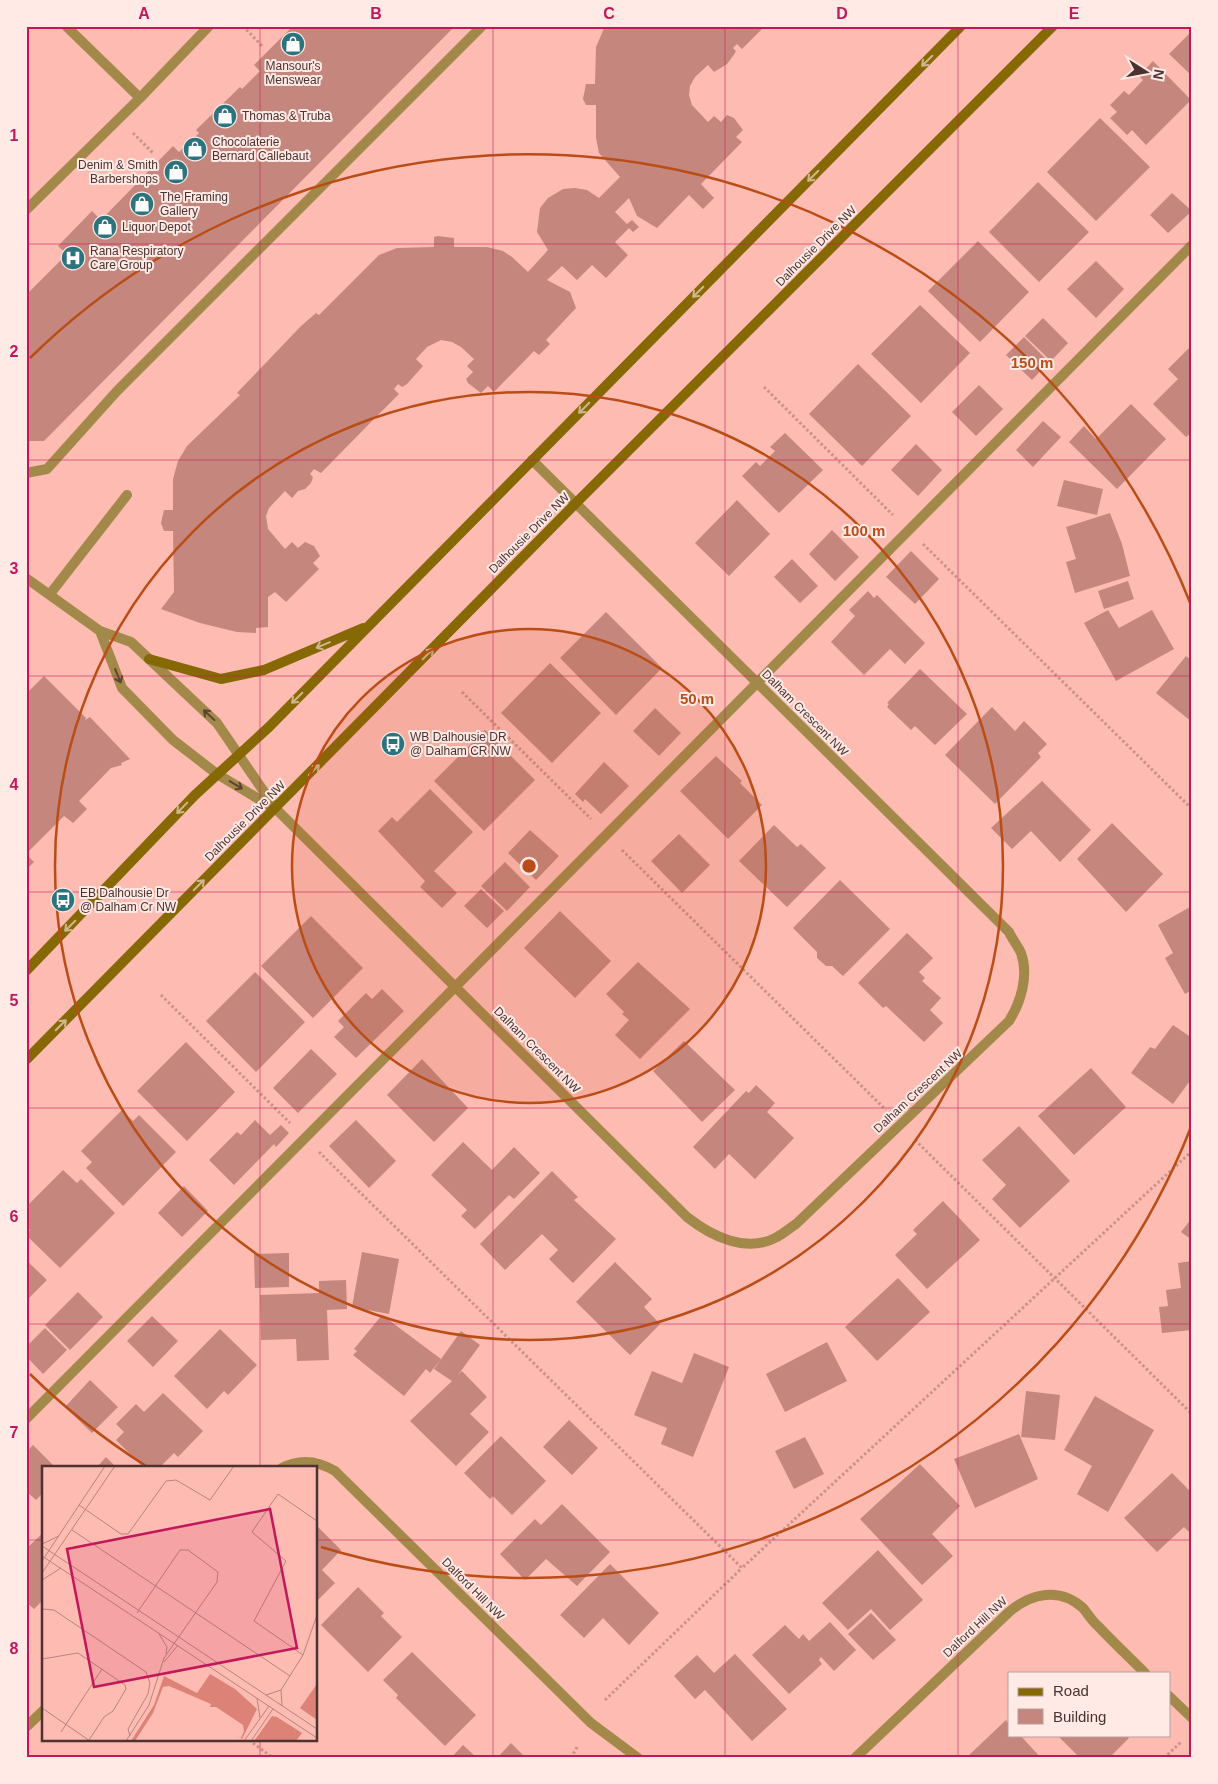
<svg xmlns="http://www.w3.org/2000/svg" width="1218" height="1784" font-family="Arial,sans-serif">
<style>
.building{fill:#c5867d}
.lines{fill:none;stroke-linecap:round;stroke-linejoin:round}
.path{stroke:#c9928a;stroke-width:3;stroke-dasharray:2.5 2.5;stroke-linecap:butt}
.lane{stroke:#a38949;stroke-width:10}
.street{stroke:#a38949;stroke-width:10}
.secondary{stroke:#866805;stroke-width:10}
.oneway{stroke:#cfb68c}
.oneway2{stroke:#5e4334}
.grid{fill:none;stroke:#c2185b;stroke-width:1;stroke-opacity:0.55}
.ring{fill:none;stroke:#ba4d16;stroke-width:2.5}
.labels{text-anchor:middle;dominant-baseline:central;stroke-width:4;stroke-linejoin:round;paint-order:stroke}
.poi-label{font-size:12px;fill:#4d322f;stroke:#ffeae6;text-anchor:start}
.street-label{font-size:12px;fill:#4d322f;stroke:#ffeae6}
.inset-road{fill:none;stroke:#b7847e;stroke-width:1}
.view{fill:#c2185b;fill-opacity:0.15;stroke:#c2185b;stroke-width:2.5}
.inset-edge{fill:none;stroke:#4d322f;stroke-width:2.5}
.centre{fill:#ba4d16;stroke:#ffeae6;stroke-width:2.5}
.ring-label{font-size:15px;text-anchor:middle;font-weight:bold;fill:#ba4d16;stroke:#ffeae6;stroke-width:4;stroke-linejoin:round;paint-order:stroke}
.neatline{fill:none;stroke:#c2185b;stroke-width:2}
.grid-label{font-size:16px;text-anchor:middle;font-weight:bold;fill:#c2185b}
</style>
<rect width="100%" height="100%" fill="#febbb2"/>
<path class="building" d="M293,26H455L44,441H26V295L67,254L58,246L92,211L101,220L173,146L179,152L189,143L199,133L196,130L240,87L242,89L260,71L254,65Z
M605,26H765L742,49L737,44L733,48L736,51L733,56L727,64L714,72L708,65L695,77L690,86L689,95L692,105L708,122L714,116L721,122L727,115L734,118L743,130L736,137L742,142L701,184L714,198L703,209L689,195L657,228L637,216L629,198L615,212L627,224L632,220L639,227L633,232L629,228L615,242L628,255L606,278L592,265L577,280L562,266L547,280L570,292L576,308L546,340L550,344L539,355L534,351L494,392L488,386L481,393L468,383L466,379L473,372L467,366L474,359L461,347L452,342L441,340L427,347L416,359L423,366L407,384L402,387L398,384L394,389L399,394L373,420L321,473L314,469L310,474L313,477L311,483L305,489L298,491L292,498L285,491L269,508L266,516L268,529L285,549L292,542L298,548L305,542L314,546L320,556L313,563L319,569L286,602L275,592L268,597V627L256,628V633L237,632L200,623L161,609L174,592L173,531H164L161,523L164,510H173V479L178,461L187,446L240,395L237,393L301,326L316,313L319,315L379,255L397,248L434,247V237L438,236L454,238V247H487L503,251L512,257L528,272L548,250L537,232L540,208L548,198L563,189L575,188L587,190L599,198L620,177L599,153L596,138V105H586L583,99L586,84H595L596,47Z
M1192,31V76L1169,54Z
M1153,61L1191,100L1146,145L1132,130L1127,135L1110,118L1117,112L1110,105L1124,91L1129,95L1143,80L1139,76Z
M1100,118L1150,167L1096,221L1047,172Z
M1038,182L1089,232L1039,282L989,232Z
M1172,193L1192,211L1168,233L1150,215Z
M978,241L1029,292L980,342L928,291Z
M1096,261L1124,289L1096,318L1067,289Z
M920,305L970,353L921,403L871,354Z
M1043,318L1068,343L1051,361L1025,336Z
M1024,337L1049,362L1032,380L1006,355Z
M1192,345V432L1186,437L1153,404L1178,379L1168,369Z
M858,364L911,416L862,466L809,414Z
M979,385L1003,409L976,436L952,412Z
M1131,404L1166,439L1117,489L1069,442L1084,426L1096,439Z
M1043,421L1061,437L1033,467L1016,450Z
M785,433L823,470L779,513L742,476L756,462L760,466L775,451L770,447Z
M916,444L942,470L918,496L891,470Z
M1064,480L1103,489L1097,515L1057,506Z
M737,500L770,534L729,576L695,543Z
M1110,513L1122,544L1130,576L1075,593L1066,562L1076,559L1066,527Z
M832,530L859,557L835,581L809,554Z
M911,551L939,579L915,604L886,577Z
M792,559L818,586L800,603L774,577Z
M1128,581L1134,599L1104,609L1098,591Z
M868,591L874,598L877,595L925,643L905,664L890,649L864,675L831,642L855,616L849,610Z
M1108,610L1119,628L1152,610L1174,649L1116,681L1084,623Z
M606,612L662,668L616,715L560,658Z
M1186,656L1192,661V722L1156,693Z
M550,663L601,713L552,763L501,713Z
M920,669L967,714L935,745L915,726L911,730L887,707L889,704L887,703Z
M44,676L86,718L85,720L90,717L130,759L121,763L122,765L111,768L79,801L87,809L73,823L64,816L26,854V694Z
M992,707L1015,731L1024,721L1047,744L1038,753L1041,757L995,804L945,755Z
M655,708L681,733L659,756L633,731Z
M485,730L535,780L484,831L434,781Z
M716,756L742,781L740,783L762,805L728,839L680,791Z
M604,762L629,786L601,814L585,799L583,802L575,794Z
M1042,781L1091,830L1060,862L1031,831L1012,849L991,828Z
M430,789L473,832L434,871L457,893L442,908L420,887L425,881L378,831L392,817L397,822Z
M1112,823L1163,874L1126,912L1077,859Z
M774,825L797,847L801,844L826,868L787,907L739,861Z
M530,830L559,856L536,880L508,853Z
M679,834L710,865L682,893L651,861Z
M26,854L34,862L26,870Z
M505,862L530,887L507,911L481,886Z
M840,880L890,929L843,976L832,966H826L817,958V952L793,928Z
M481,889L504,911L487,928L464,906Z
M1192,906V990L1185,994L1165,958L1173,953L1158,925Z
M560,911L611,961L575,998L524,948Z
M311,916L363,968L313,1018L261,966Z
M907,933L933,958L919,972L925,978L922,981L941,998L930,1010L943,1023L924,1042L886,1006L883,1008L858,983Z
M638,962L690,1009L640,1059L615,1035L629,1020L622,1014L624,1012L606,994Z
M255,972L305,1022L256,1072L206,1021Z
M382,989L404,1011L356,1058L334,1037L344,1027L338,1021L366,993L372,999Z
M1173,1025L1192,1038V1078L1173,1104L1131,1073L1150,1047L1155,1049Z
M684,1041L735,1090L702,1122L653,1071Z
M186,1042L235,1092L187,1141L137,1091Z
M311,1049L337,1074L298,1113L273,1088Z
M422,1059L468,1108L434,1142L387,1095Z
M1091,1068L1126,1107L1074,1155L1038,1116Z
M756,1085L775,1103L767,1112L794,1138L755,1179L729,1154L715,1169L693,1147L746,1091L749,1093Z
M122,1110L133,1121L139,1115L176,1152L123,1206L86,1168L92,1162L81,1151Z
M255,1120L270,1135L281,1125L289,1133L276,1147L274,1144L234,1185L209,1160L237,1132L241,1135Z
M356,1120L396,1161L369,1188L329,1146Z
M1019,1126L1070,1181L1020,1228L992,1199L1006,1185L982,1160Z
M463,1142L492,1170L514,1147L540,1173L514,1199L509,1195L475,1229L461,1216L467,1210L431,1175Z
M63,1170L77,1183L81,1179L115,1213L60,1268L26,1235L30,1230L26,1227V1207Z
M552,1171L578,1197L574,1200L616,1239L573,1283L549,1259L558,1250L542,1234L505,1270L480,1244Z
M184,1186L208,1211L182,1237L158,1213Z
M943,1201L980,1240L927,1289L895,1255L917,1234L913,1230Z
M1192,1218V1240L1181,1232Z
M362,1252L399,1259L389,1314L352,1307Z
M289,1253V1287L255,1288L254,1254Z
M26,1260L47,1280L26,1301Z
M1192,1261V1330L1162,1333L1159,1307L1168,1306L1166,1290L1181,1288L1178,1263Z
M615,1262L652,1299L644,1307L660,1324L630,1355L576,1302Z
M898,1278L930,1312L877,1361L845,1327Z
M346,1280L347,1309L327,1310L329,1360L297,1361L296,1339L261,1340L260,1295L319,1293V1281Z
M78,1292L103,1317L70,1350L45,1325Z
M382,1315L441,1359L430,1373L426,1369L404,1396L353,1355L357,1351L354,1349Z
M152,1316L178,1341L153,1367L127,1341Z
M45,1328L67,1350L43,1374L26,1356V1347Z
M220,1329L257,1365L228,1395L224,1391L207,1409L174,1376Z
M461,1331L480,1345L458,1375L462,1371L487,1397L470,1414L489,1432L456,1466L410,1421L452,1381L434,1369Z
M827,1342L847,1381L785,1412L766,1374Z
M694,1353L729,1367L693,1457L661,1444L667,1428L634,1415L652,1371L682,1383Z
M90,1380L118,1407L92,1433L65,1407Z
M1026,1391L1060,1395L1055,1440L1021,1437Z
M163,1393L203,1431L178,1457L174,1453L159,1468H144L116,1440L124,1432L116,1424L136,1404L144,1412Z
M1095,1396L1154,1430L1108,1512L1077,1494L1092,1466L1064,1450Z
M569,1420L598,1448L572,1475L543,1447Z
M1019,1434L1038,1479L975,1508L954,1459Z
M501,1436L546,1481L512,1515L493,1496L490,1499L464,1473Z
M805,1437L824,1474L794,1489L775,1451Z
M33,1445L56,1468H44V1492L36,1500L26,1491V1452Z
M106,1457L117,1468H96Z
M920,1464L960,1506L932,1534L953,1556L922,1585L860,1519Z
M1172,1473L1192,1493V1535L1184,1527L1157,1552L1124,1518Z
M562,1504L610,1552L577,1586L546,1559L525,1580L500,1554L535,1519L541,1525Z
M318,1527L341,1550L322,1570L335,1583L316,1602Z
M44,1532V1599L34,1609L26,1602V1549Z
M878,1550L923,1600L890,1630L871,1609L848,1630L822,1603Z
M610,1564L659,1613L629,1645L603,1618L584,1638L560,1615Z
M358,1587L384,1613L381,1616L402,1637L368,1672L321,1625Z
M871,1613L896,1640L873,1660L848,1634Z
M830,1622L856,1650L834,1671L821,1657L819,1660L822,1664L789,1694L752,1655L785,1625L799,1639L803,1634L809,1641Z
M412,1652L476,1715L445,1746L396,1698L398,1695L383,1680Z
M735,1654L787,1709L752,1741L705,1690L695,1699L674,1676L697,1655L714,1673Z
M1006,1720L1009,1724V1735H1020L1041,1758H966Z
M1057,1735H1126L1129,1738L1109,1758H1080Z
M511,1743L526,1758H497Z
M463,1745L477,1758H451Z"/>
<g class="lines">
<path class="path" d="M243,26L263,47
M133,133L154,154
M764,387L893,515
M923,544L1192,809
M462,692L591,819
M622,850L886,1110
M161,995L290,1123
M915,1140L1192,1414
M319,1152L742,1568L1192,1151
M605,1700L742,1568
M249,1740L273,1758
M571,1758L577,1747
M1164,1758L1181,1742"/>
<path class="lane" d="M66,26L140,98
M26,210L140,98L209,26
M26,473L47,469L117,391L482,26
M26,578L100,631L131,642L217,723L275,808
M50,594L127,495
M100,631L122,688L173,740L217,774L272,807
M26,1419L1192,245"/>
<path class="street" d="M275,808L687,1217C711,1236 747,1254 777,1237C783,1234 790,1228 796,1224L1009,1021C1021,1002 1029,975 1021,953C1018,946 1012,939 1009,932L532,460
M282,1468C301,1458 318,1461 335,1471L591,1723L638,1758
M1169,1696L1192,1718
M26,1727L44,1710
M855,1758L1009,1612C1031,1593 1060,1587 1083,1608C1088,1614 1092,1621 1098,1626C1113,1642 1129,1657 1145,1673"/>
<path class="secondary" d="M149,659L221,679L264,670L363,628
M26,971L195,795L269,727L961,26
M26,1060L576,503L1053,26"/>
</g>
<defs><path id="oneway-shaft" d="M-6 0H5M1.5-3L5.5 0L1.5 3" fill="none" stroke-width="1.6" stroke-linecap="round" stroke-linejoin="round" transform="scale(1.25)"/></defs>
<g class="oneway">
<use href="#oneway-shaft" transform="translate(927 61) rotate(135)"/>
<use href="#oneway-shaft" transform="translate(813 176) rotate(135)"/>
<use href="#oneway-shaft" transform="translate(698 292) rotate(135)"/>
<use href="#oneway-shaft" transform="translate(584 408) rotate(135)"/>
<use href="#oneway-shaft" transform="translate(323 645) rotate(157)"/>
<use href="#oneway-shaft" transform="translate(428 654) rotate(-45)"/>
<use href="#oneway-shaft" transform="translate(297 698) rotate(135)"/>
<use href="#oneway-shaft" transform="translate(314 770) rotate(-45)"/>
<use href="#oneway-shaft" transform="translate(182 808) rotate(134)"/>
<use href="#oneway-shaft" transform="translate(199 885) rotate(-45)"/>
<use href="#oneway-shaft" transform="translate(70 926) rotate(135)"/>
<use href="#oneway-shaft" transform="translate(61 1025) rotate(-45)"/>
</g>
<g class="oneway2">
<use href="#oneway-shaft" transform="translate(118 676) rotate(68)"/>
<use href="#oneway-shaft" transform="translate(209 715) rotate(-137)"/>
<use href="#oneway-shaft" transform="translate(236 785) rotate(31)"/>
</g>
<path class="grid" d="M260,26V1468M493,26V1758M725,26V1758M958,26V1758M26,244H1192M26,460H1192M26,676H1192M26,892H1192M26,1108H1192M26,1324H1192M26,1540H44M316,1540H1192M260,1740V1758"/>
<circle cx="529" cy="866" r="237" fill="#ba4d16" fill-opacity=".12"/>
<g class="ring">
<circle cx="529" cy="866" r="237"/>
<circle cx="529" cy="866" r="474"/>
<path d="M1191 1127A712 712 0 0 1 321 1547M146 1466A712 712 0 0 1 30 1374M30 358A712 712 0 0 1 1191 605"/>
</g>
<defs>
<g id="shop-disc" transform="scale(1.25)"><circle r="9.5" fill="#2b737d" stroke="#ffeae6"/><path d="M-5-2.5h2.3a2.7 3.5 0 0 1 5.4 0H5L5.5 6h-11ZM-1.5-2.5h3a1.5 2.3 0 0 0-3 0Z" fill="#fff"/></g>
<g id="hospital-disc" transform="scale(1.25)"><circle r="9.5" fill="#2b737d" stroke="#ffeae6"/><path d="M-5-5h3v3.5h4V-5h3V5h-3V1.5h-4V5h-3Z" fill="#fff"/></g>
<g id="bus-disc" transform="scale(1.25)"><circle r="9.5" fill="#2b737d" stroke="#ffeae6"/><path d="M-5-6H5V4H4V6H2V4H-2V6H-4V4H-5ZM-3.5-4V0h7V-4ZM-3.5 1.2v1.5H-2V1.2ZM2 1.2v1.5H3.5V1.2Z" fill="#fff"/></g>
</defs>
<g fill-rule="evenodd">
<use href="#shop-disc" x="293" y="44"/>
<use href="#shop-disc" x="225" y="116"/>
<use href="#shop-disc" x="195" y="149"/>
<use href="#shop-disc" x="176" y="172"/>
<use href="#shop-disc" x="142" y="204"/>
<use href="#shop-disc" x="105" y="227"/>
<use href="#hospital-disc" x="73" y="258"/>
<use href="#bus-disc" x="393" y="744"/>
<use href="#bus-disc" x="63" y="900"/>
</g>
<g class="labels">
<g class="poi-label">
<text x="293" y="66" text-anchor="middle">Mansour's<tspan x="293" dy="14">Menswear</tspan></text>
<text x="242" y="116">Thomas &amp; Truba</text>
<text x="212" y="142">Chocolaterie<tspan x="212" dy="14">Bernard Callebaut</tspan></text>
<text x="158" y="165" text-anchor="end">Denim &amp; Smith<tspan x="158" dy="14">Barbershops</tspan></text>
<text x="160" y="197">The Framing<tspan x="160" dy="14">Gallery</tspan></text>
<text x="122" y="227">Liquor Depot</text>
<text x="90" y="251">Rana Respiratory<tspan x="90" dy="14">Care Group</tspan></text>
<text x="410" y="737">WB Dalhousie DR<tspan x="410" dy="14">@ Dalham CR NW</tspan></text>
<text x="80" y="893">EB Dalhousie Dr<tspan x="80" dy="14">@ Dalham Cr NW</tspan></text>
</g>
<g class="street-label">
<text transform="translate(816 246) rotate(-45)">Dalhousie Drive NW</text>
<text transform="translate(529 533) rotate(-45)">Dalhousie Drive NW</text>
<text transform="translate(805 713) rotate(45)">Dalham Crescent NW</text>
<text transform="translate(245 821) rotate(-45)">Dalhousie Drive NW</text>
<text transform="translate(537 1050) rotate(45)">Dalham Crescent NW</text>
<text transform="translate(918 1091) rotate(-43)">Dalham Crescent NW</text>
<text transform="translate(473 1589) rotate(45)">Dalford Hill NW</text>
<text transform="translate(975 1627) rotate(-43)">Dalford Hill NW</text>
</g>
</g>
<g transform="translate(42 1466)">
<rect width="275" height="275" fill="#febbb2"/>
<path d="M168,208L193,223L215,243L200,273L195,270L199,272L202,265L201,259L174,241H168L169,238L127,220L121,221L111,247L93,275H89L112,239L122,210L155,227ZM275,218V254L258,242ZM230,250L235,251L260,267L254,275H212Z" fill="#dd8277"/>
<path class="inset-road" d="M37,39L79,68H86L124,15L134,14L168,34L192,0M30,64L248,210M0,78L17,70M0,80L275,263M0,90L275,272M0,95L63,0M0,107L73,0M0,114L19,102M0,143L12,144L104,206L108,217L106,228L86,263L88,270M117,168L125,181L124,188M261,189L212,155L244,95L210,66L236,28L275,55M0,193L36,187L83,219L84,223L71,245L62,251L47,274M122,196L136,179M239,224L240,240M224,229L239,224L261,189L275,149M215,232L218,252M0,242L48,275M19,266L60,203M84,275L107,239L122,192L175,116L176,106L146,84H138L95,147M202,275L227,240M209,275L231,243"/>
<path class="view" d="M228,43L255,182L52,221L25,83Z"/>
<rect width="275" height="275" class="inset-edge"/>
</g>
<circle cx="529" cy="866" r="8" class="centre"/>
<g class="ring-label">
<text x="1032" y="368">150 m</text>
<text x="864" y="536">100 m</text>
<text x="697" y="704">50 m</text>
</g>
<rect width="1218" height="1784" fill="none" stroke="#ffeae6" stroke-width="55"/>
<rect x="1008" y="1672" width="162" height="65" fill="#ffeae6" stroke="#b8a09d"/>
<rect x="1018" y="1688" width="25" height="8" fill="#866805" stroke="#b8a09d"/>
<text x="1053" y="1696" font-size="15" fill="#4d322f">Road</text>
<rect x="1018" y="1709" width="25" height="15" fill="#c5867d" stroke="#b8a09d"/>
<text x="1053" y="1722" font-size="15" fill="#4d322f">Building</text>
<g transform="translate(1146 72) rotate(101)" stroke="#ffeae6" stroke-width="4" paint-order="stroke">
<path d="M0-4L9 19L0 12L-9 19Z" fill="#4d322f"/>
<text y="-8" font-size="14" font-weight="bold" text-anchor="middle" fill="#4d322f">N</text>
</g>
<rect x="28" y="28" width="1162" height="1728" class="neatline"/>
<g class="grid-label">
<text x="144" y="19">A</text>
<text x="376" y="19">B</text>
<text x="609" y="19">C</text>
<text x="842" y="19">D</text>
<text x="1074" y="19">E</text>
<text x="14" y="141">1</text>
<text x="14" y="357">2</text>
<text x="14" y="574">3</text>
<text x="14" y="790">4</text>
<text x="14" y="1006">5</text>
<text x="14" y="1222">6</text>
<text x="14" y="1438">7</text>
<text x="14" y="1654">8</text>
</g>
</svg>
